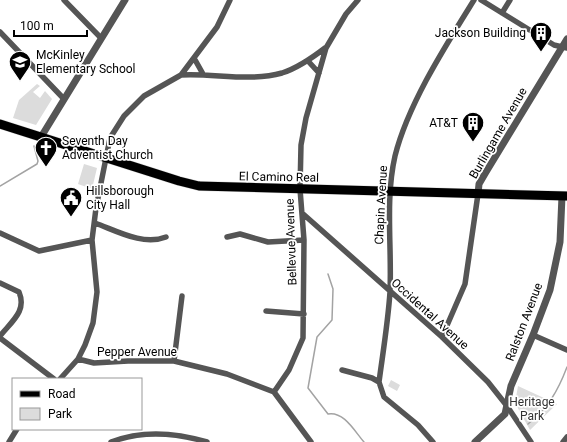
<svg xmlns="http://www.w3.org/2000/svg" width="567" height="442" font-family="Roboto,sans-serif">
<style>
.green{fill:#dcdcdc}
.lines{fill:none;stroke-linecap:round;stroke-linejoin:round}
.stream{stroke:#a3a3a3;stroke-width:1.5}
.primary-casing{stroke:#dbdbdb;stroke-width:10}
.minor{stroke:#555;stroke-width:5.5}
.tertiary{stroke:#555;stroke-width:7}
.primary{stroke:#000;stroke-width:9}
.labels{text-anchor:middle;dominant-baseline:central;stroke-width:3.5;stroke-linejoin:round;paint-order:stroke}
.poi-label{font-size:12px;fill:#000;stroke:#fff;text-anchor:start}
.street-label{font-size:12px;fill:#000;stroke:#fff}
.park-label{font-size:12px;fill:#333;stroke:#fff}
</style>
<rect width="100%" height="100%" fill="#fff"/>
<path class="green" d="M37,84L40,86L33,92L40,98L45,91L52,99L36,125L13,118L19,100Z
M84,164L97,168L92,189L78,184Z
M391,380L400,385L397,391L388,386Z
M518,386L557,404L530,430L515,403Z"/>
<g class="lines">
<path class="stream" d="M0,186L37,164L38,161L34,146
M328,274L333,289L332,320L317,337L308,388L328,414C344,411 355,432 364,442
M528,424C548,408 558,391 567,367"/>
<g class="primary-casing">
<path id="primary" d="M0,124L179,181L199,186L567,196"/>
</g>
<path class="minor" d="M64,0L101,38
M481,0L554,45L567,48
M502,13L510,0
M0,32L64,99
M194,58L203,74
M308,61L319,73
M181,75C214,73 250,82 282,73C298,68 312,58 325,48
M302,213L442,337L488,382L507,406L531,442
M95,223C117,231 143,246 166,237
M0,233L39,251L92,240
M227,237L240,234L268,242L304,240
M0,283L19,292C27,311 12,321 0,336
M266,311L304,314
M533,335L567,350
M442,337L465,284L478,194
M0,338L54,379
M78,359L94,363L128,361H174L227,374L274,392L311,442
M174,361L182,296
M342,370L372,378L379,382L384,397L418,425L433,442
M60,379L78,359L85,345L93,323L97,292L92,240L96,208L110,138L124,116L144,96L181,75L217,27L230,0
M379,382C383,352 388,322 390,292C392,247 385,200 395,156C408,104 446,45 474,0
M274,392L289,370L303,338L304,240L300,189L301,145L306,118L326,48L346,14L358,0
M9,442L17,429
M111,442C142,430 177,433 207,442
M563,442L567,437"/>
<path class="tertiary" d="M41,137L125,0
M478,194L479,184L486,172L567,39
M475,442L505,414L511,386L533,335L550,290L560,242L562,196"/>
<use href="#primary" class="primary"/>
</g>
<defs>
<g id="building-pin" transform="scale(1.15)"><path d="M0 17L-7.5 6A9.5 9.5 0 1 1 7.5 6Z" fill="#000" stroke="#fff"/><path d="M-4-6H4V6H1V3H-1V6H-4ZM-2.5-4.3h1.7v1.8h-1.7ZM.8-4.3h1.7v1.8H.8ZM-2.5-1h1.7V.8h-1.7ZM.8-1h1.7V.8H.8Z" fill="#fff"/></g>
<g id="school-pin" transform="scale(1.15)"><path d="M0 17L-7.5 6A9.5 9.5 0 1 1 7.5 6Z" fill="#000" stroke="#fff"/><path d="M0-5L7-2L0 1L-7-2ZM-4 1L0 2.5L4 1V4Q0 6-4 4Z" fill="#fff"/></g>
<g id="church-pin" transform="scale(1.15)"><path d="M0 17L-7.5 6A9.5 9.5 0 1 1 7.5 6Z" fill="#000" stroke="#fff"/><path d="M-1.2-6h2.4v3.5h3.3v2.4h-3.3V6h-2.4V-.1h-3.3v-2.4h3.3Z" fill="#fff"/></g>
<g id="civic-pin" transform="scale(1.15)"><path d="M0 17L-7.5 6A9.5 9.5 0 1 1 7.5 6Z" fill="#000" stroke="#fff"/><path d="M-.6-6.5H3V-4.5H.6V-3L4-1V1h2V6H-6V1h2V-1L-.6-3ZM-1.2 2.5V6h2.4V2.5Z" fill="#fff"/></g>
</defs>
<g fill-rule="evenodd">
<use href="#building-pin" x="541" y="33"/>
<use href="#school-pin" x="20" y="62"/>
<use href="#building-pin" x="473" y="123"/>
<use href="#church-pin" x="46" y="148"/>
<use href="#civic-pin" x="71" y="198"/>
</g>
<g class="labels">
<g class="poi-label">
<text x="526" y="33" text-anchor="end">Jackson Building</text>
<text x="36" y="55">McKinley<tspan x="36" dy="14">Elementary School</tspan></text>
<text x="458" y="123" text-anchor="end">AT&amp;T</text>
<text x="62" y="141">Seventh Day<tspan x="62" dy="14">Adventist Church</tspan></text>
<text x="86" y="191">Hillsborough<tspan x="86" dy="14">City Hall</tspan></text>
</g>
<g class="street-label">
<text transform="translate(498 133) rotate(-60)">Burlingame Avenue</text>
<text transform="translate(279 177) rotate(1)">El Camino Real</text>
<text transform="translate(381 205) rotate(-87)">Chapin Avenue</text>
<text transform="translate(291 242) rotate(-92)">Bellevue Avenue</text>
<text transform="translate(430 314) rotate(42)">Occidental Avenue</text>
<text transform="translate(524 322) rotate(-69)">Ralston Avenue</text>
<text x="137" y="352">Pepper Avenue</text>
</g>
<g class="park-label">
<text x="532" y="402">Heritage<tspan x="532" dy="14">Park</tspan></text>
</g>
</g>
<rect x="12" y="378" width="130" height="52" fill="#ffffff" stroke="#999999"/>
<rect x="20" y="391" width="20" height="6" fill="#000000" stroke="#999999"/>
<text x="48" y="398" font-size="12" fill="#000000">Road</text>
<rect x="20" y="408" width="20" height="12" fill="#dcdcdc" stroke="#999999"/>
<text x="48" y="418" font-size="12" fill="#000000">Park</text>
<path d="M14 30v6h73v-6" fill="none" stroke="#000000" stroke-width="2"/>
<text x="20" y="30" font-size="12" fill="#000000" stroke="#ffffff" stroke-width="3" paint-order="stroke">100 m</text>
</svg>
